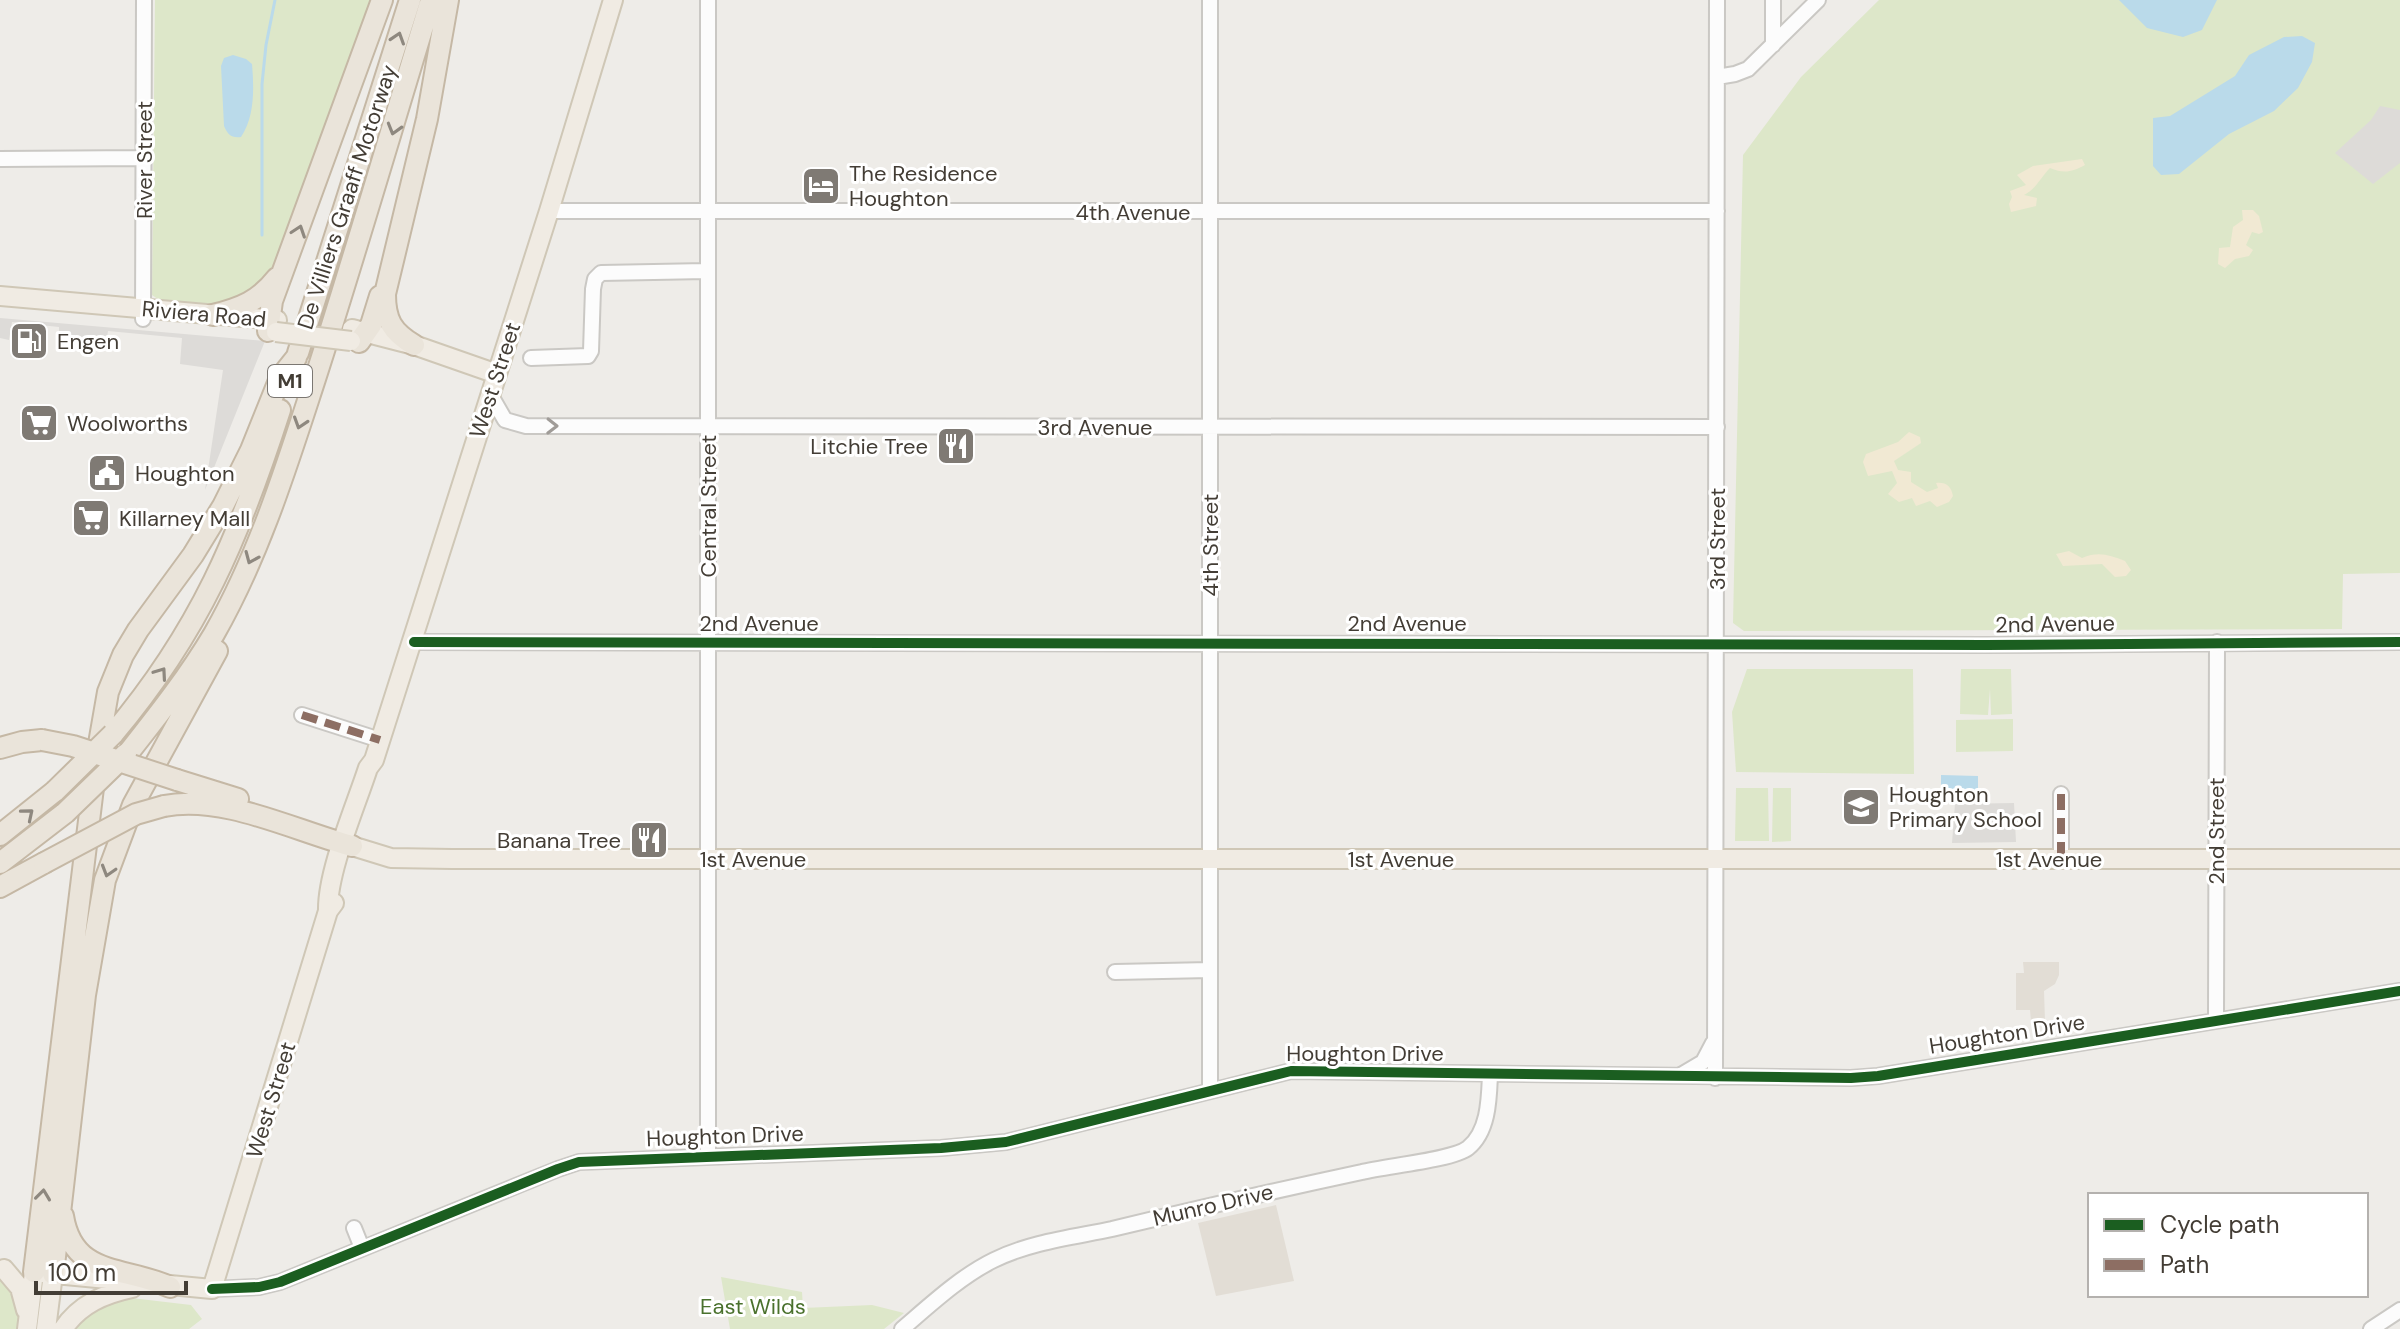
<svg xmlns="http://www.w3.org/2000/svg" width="2400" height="1329" font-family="'DM Sans',sans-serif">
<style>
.residential{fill:#e2ddd5}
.green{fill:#dde7c9}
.sand{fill:#f1e9d3}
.parking{fill:#dddbd8}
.water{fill:#badaea}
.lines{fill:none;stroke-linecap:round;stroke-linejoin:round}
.stream{stroke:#badaea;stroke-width:3}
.minor-casing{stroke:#cac8c4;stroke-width:18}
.major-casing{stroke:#cfc7b6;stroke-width:22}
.highway-casing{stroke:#c5b8a5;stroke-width:24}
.minor{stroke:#fcfcfc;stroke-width:14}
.major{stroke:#f0ebe3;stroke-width:18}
.highway{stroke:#eae4da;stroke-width:20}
.major-bridge-casing{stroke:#cfc7b6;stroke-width:22;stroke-linecap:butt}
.highway-bridge-casing{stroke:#c5b8a5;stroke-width:24;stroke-linecap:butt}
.major-bridge{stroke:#f0ebe3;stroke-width:18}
.highway-bridge{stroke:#eae4da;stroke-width:20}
.quiet{stroke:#8d6e63;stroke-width:8;stroke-dasharray:16 8;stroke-linecap:butt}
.cycleway-casing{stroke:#fff;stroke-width:15}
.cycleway{stroke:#1b5e20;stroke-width:10}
.oneway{stroke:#8e887f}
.oneway2{stroke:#a09c98}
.labels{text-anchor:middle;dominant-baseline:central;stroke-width:6;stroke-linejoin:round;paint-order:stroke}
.shield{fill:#fff;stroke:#7b7772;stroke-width:2}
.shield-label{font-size:20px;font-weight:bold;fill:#433d35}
.street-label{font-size:22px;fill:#433d35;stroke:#fff}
.poi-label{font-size:22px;fill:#433d35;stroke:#fff;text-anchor:start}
.park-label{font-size:22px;fill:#4a712d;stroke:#fff}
</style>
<rect width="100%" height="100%" fill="#eeece8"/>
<path class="residential" d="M2023,962H2059V975L2055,984L2044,991L2045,1021L2031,1022L2030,1010H2016V973H2024Z
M1276,1205L1294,1281L1216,1296L1198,1223Z"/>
<path class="green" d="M155,0H371L328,117L316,169L275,275L222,307L162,302L152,295Z
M1879,0H2400V573L2343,574L2342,629L1744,631L1733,623L1743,155L1801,77Z
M1747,669H1913L1914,774L1736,772L1732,712Z
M1961,669H2011L2012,714L1991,715L1990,689L1988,715L1960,714Z
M2013,719V751L1956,752V720Z
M1736,788H1768L1769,841H1735Z
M1773,788H1791V841L1772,842Z
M721,1277L802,1292L803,1308L872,1305L904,1313L884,1329H730Z
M0,1279L16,1288L20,1311L17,1329H0Z
M123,1297L191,1305L202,1319L189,1329H72L83,1315Z"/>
<path class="sand" d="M2082,159L2085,165C2072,172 2064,174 2050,168C2040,178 2037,188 2024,195L2037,198L2036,206L2011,212L2009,204L2012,197L2010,191L2026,185L2017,175L2033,166Z
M2242,210H2253L2259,216L2263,232L2259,234L2252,232L2246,245L2253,250L2249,256L2235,259L2225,268L2218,264L2219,248L2230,247L2233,227L2243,220Z
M1909,432L1920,437L1921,443L1894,461L1898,470L1911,472V482L1927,492L1938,488L1936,483C1946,482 1951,486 1953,496L1949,502L1937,507L1930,501L1916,506L1912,498L1899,502L1888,494L1897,483L1892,471L1868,476L1863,462L1866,454L1898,442Z
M2069,551L2082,558C2099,551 2109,555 2125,561L2131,570L2126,576L2115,577L2102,564L2063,566L2056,554Z"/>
<path class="parking" d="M2380,106L2400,110V163L2373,184L2335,153L2371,120Z
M0,318L265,341L205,490L223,370L180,364L182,338L108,331L106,345L59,341V327L12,322L9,340L0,338Z
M2014,803L2016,842L1952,843L1955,804Z"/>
<path class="water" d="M2119,0H2217L2202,30L2183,37L2147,28Z
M2302,36L2315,43L2312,62L2298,88L2274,111L2229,134L2179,174L2161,175L2153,166V118L2170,116L2235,76L2249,55L2284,37Z
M233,55L246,59L252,64C254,88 255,116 241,137C231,138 228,135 224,126L221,66L224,58Z
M1941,775L1978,776V796L1941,795Z"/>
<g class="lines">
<path class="stream" d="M262,235V84L266,45L275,0"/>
<g class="minor-casing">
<path id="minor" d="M708,0V1156
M1210,0V1090
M1773,45V0
M1717,77L1735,74L1748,69L1818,0
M0,159L144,158
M549,211H1717
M143,319L144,0
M531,358L588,356L591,351L593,289L595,279L601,273L706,271
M490,394L505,420L526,426L1717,427
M414,642L1985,645L2400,642
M302,715L380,740
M2061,794V859
M1115,972L1210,970
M2216,1020L2217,642
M1681,1075L1703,1062L1713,1043
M1715,1078L1717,0
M354,1228L362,1248
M212,1289L259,1287L280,1282L558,1169L579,1162L941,1148L1006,1142L1291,1071L1851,1078L1878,1076L2400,991
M902,1329C930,1305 961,1276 994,1260C1030,1242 1074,1237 1112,1229C1195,1209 1278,1190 1362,1172C1385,1166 1453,1160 1468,1148C1489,1131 1489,1098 1490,1074
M2371,1329L2400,1310"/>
</g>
<g class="major-casing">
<path id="major" d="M0,296L277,320
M352,329L414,345L497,374
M352,846L391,858L452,859H2400
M328,911C327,872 355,808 368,768L374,760L549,211L613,0
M4,1269L20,1288L26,1310
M27,1329L34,1272L212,1289L328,911L334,903
M46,1329L53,1274
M63,1329C80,1304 104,1294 132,1288"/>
</g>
<g class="highway-casing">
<path id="highway" d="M213,315C241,308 259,301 277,278
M268,331L272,301L382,0
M359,342L371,325L380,296
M414,345C392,332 385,320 385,294L427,119L448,0
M298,353L410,0
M113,734C200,631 239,537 280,410
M0,748L22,742L42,740
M129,752C159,714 189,676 214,634C259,555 286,468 314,382C355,255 392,127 431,0
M177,780L238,799
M164,806C223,794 295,831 352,846
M0,835L55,791
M0,863L65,813
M0,887L44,863
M63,1216C73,1278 125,1266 170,1287
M34,1272L97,755L108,692L123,655L138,630L193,555L223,506L251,450L280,378L296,358
M53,1274L85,995L105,880L133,805L217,651"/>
</g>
<use href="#minor" class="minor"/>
<use href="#major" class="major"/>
<use href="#highway" class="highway"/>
<g class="major-bridge-casing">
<path id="major-bridge" d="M276,332L351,341"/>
</g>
<g class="highway-bridge-casing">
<path id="highway-bridge" d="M42,740L73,746L177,780
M55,791L113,734
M65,813L126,754
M44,863L136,814L164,806"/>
</g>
<use href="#major-bridge" class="major-bridge"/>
<use href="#highway-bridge" class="highway-bridge"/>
<path class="quiet" d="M302,715L380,740
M2061,794V859"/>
<g class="cycleway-casing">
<path id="cycleway" d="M414,642L1985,645L2400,642
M212,1289L259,1287L280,1282L558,1169L579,1162L941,1148L1006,1142L1291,1071L1851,1078L1878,1076L2400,991"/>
</g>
<use href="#cycleway" class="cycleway"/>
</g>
<defs><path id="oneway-chevron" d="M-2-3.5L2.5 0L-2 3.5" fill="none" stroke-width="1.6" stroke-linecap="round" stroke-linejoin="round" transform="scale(2)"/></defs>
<g class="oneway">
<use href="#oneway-chevron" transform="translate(398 38) rotate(-72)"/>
<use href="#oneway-chevron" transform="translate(394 129) rotate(106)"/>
<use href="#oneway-chevron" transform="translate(299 231) rotate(-71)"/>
<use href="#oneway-chevron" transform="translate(300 423) rotate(108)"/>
<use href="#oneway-chevron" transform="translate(251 558) rotate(113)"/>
<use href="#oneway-chevron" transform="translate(161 673) rotate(-55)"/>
<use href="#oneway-chevron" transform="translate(28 814) rotate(-40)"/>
<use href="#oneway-chevron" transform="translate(108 871) rotate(107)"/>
<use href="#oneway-chevron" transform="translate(43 1195) rotate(-83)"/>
</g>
<use class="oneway2" href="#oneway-chevron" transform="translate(552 426) rotate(1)"/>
<defs>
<g id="hotel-square" transform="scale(2)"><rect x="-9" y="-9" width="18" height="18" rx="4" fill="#7f7a74" stroke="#fff"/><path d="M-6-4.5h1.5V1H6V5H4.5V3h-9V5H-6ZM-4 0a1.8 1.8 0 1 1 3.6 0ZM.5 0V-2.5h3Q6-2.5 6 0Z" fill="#fff"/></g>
<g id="fuel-square" transform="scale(2)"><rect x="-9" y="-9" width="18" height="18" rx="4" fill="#7f7a74" stroke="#fff"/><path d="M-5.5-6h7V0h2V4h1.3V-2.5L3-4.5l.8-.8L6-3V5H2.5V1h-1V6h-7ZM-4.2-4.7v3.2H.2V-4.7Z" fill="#fff"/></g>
<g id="supermarket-square" transform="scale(2)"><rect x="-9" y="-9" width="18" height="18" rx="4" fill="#7f7a74" stroke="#fff"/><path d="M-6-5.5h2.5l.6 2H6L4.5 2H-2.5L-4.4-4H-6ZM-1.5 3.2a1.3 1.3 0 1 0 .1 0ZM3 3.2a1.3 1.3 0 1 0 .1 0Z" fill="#fff"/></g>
<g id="restaurant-square" transform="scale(2)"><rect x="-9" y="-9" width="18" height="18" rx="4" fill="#7f7a74" stroke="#fff"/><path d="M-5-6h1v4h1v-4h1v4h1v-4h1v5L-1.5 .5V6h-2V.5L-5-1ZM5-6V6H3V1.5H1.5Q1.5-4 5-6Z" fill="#fff"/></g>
<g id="civic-square" transform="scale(2)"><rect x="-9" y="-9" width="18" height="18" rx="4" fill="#7f7a74" stroke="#fff"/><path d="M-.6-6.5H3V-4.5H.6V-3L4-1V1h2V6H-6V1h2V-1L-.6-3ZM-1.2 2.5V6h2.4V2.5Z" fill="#fff"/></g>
<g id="school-square" transform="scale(2)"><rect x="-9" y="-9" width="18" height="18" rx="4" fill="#7f7a74" stroke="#fff"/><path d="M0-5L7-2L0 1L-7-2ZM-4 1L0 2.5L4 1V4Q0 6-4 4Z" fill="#fff"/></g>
</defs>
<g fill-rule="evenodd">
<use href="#hotel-square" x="821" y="186"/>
<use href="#fuel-square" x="29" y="341"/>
<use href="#supermarket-square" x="39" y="423"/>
<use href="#restaurant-square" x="956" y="446"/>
<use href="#civic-square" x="107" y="473"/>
<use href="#supermarket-square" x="91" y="518"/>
<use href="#school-square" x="1861" y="807"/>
<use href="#restaurant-square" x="649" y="840"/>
</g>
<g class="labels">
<rect class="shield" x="268" y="365" width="44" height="32" rx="6"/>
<g class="shield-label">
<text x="290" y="381">M1</text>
</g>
<g class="street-label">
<text transform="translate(144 160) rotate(-90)">River Street</text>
<text transform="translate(347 197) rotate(-72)">De Villiers Graaff Motorway</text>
<text x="1133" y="212">4th Avenue</text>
<text transform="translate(204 314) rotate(5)">Riviera Road</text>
<text transform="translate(495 380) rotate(-72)">West Street</text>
<text x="1095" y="427">3rd Avenue</text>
<text transform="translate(708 506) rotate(-90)">Central Street</text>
<text transform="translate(1717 539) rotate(-90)">3rd Street</text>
<text transform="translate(1210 545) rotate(-90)">4th Street</text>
<text x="759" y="623">2nd Avenue</text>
<text x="1407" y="623">2nd Avenue</text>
<text transform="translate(2055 624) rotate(-1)">2nd Avenue</text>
<text transform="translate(2216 831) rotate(-90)">2nd Street</text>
<text x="753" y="859">1st Avenue</text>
<text x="1401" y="859">1st Avenue</text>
<text x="2049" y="859">1st Avenue</text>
<text transform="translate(2007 1034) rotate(-9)">Houghton Drive</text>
<text x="1365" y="1053">Houghton Drive</text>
<text transform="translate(271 1100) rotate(-73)">West Street</text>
<text transform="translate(725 1136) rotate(-2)">Houghton Drive</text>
<text transform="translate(1213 1205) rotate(-13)">Munro Drive</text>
</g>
<g class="poi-label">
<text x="849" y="173">The Residence<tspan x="849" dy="25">Houghton</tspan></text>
<text x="57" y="341">Engen</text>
<text x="67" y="423">Woolworths</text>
<text x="928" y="446" text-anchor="end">Litchie Tree</text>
<text x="135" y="473">Houghton</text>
<text x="119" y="518">Killarney Mall</text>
<text x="1889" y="794">Houghton<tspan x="1889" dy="25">Primary School</tspan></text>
<text x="621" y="840" text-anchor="end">Banana Tree</text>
</g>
<g class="park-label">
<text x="753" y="1306">East Wilds</text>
</g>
</g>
<rect x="2088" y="1193" width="280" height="104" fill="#ffffff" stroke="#b4b1ae" stroke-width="2"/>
<rect x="2104" y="1219" width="40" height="12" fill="#1b5e20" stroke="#b4b1ae" stroke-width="2"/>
<text x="2160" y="1233" font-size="24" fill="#433d35">Cycle path</text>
<rect x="2104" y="1259" width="40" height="12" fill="#8d6e63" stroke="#b4b1ae" stroke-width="2"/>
<text x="2160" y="1273" font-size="24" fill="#433d35">Path</text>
<path d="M36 1281v12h150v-12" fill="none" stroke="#433d35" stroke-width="4"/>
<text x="48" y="1281" font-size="24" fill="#433d35" stroke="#ffffff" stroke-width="6" paint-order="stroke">100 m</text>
</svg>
